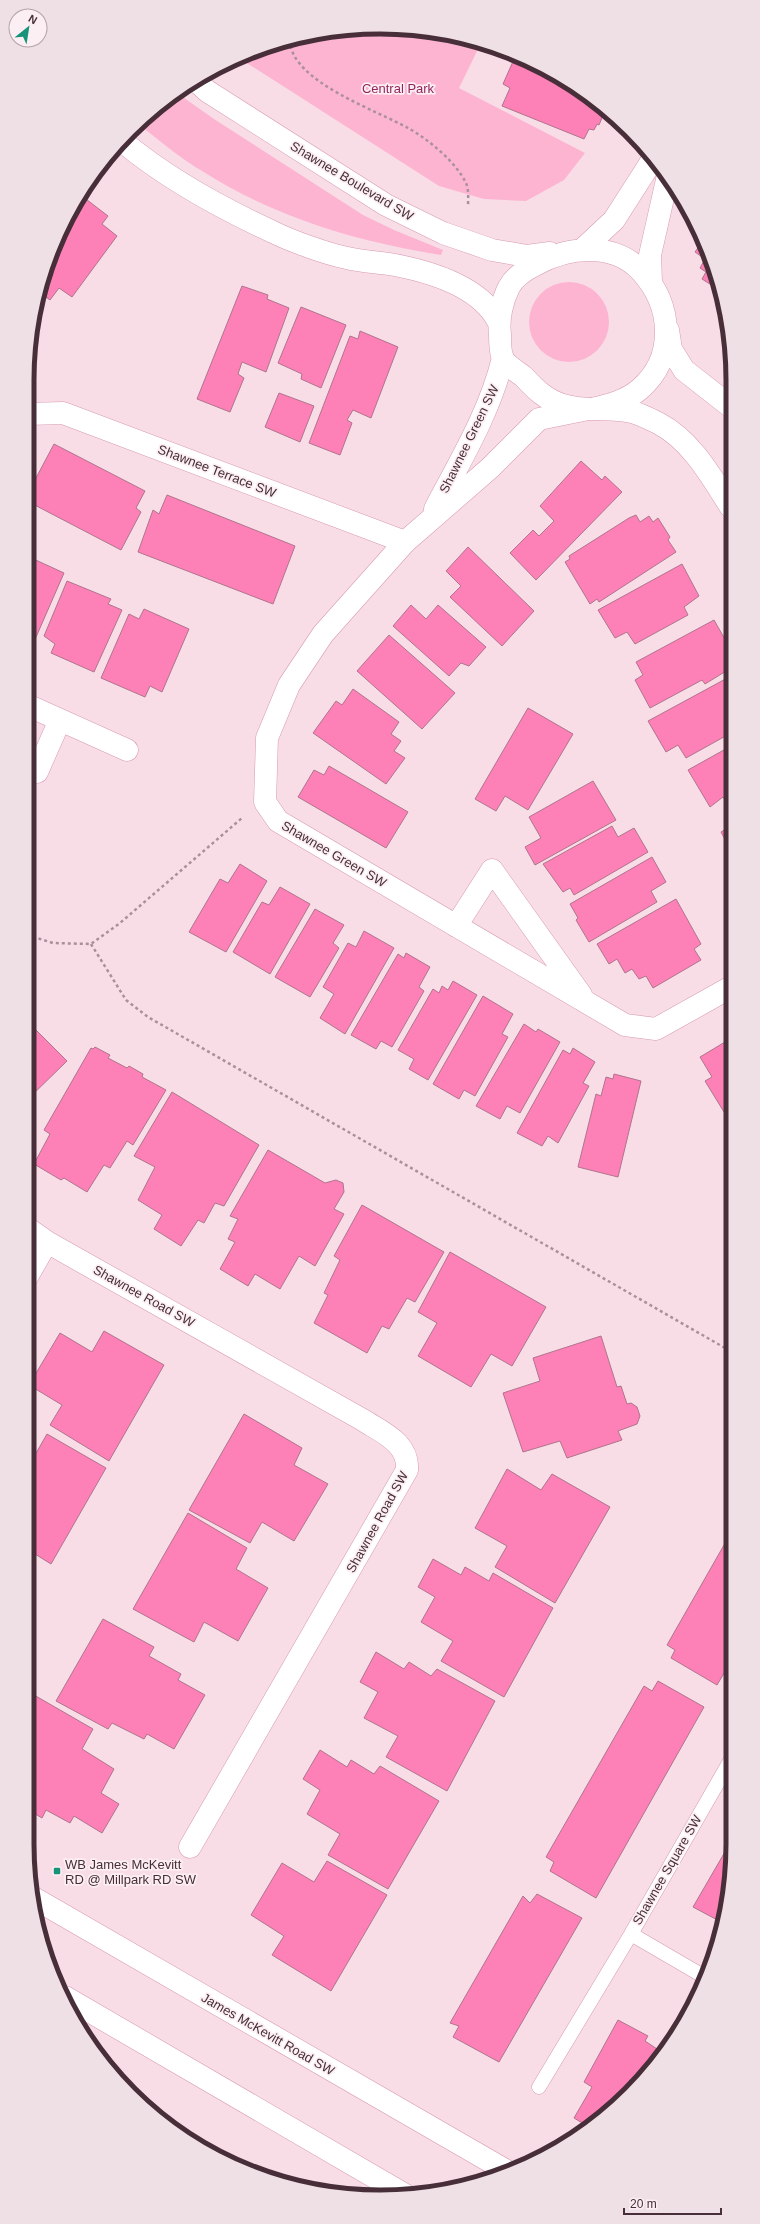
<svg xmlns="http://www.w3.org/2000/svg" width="760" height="2224" font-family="Arial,sans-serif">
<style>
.green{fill:#fdb4d0}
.building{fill:#fd80b7;stroke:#b0748c}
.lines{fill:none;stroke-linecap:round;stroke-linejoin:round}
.lane-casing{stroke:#d89ab2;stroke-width:15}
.street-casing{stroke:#d89ab2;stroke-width:23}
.secondary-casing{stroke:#d89ab2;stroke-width:23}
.path{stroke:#aa909a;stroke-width:2.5;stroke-dasharray:3 3;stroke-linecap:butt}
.lane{stroke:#fff;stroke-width:14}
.street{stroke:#fff;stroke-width:22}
.secondary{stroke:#fff;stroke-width:22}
.poi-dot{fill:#18937a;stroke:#fceff3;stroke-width:1.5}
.labels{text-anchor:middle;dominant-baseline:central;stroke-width:3.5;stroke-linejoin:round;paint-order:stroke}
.park-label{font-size:13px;fill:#94265d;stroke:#fceff3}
.street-label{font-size:13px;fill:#472e38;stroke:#fceff3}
.poi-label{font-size:13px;fill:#472e38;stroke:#fceff3;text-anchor:start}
.rim{fill:none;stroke:#472e38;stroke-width:5}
</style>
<rect width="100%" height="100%" fill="#f8dde7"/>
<path class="green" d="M403,28L471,39L481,43L459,88L585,153L564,180L526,201L484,199L439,186L239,58L266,46L334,30Z
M177,93L214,119L363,215L394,230L443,250L441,255C357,242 274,217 202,171C180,158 159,140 138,124L147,115Z
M529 322a40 40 0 1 1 80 0a40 40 0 1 1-80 0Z"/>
<path class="building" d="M515,57L557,74L604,113L599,125L597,124L594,130L589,129L584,139L502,106L510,88L503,84Z
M82,196L108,216L102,224L117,236L72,297L59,288L50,300L39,292V289L63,224Z
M699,230L702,241L695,236Z
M702,242L716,288L702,279L706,272L700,268L705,259L695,252Z
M242,286L268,295L267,299L289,308L266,372L242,362L238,374L244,378L230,412L197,399Z
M301,307L346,325L321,388L301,379L302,374L278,363Z
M360,331L398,347L371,418L353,410L347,420L352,423L340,455L309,443L350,336L358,339Z
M279,393L314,406L300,442L265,427Z
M54,444L145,491L136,508L141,512L121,550L27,501V495Z
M581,461L602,480L605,476L622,492L536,580L510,553L533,530L539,536L554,521L540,506Z
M167,495L295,546L273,604L138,552L153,510L159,514Z
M636,515L640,522L649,516L653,522L658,518L670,537L668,540L676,552L599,602L597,599L590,604L565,562L570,559L569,556L629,518Z
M468,547L534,611L502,646L450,597L461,586L446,571Z
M27,556L64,573L33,644L27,641Z
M682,564L699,596L684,607L688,615L635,644L627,632L615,638L598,610Z
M67,581L111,599L108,604L122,610L94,672L51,653L55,644L44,636Z
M411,605L426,619L438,605L486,647L469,666L461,663L449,676L393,626Z
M144,609L189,629L162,692L150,686L145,697L101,678L129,614L139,619Z
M714,620L731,650V668L705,684L702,680L650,708L635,680L643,675L636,662Z
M389,635L455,693L422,729L357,671Z
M731,676V733L686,758L678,745L666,752L648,721Z
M353,689L399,722L391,734L401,741L394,751L405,758L386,784L313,733L336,701L342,705Z
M528,708L573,734L528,810L505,796L496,811L475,799Z
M731,746V800L727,803L723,797L710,807L688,770Z
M329,766L408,812L386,848L298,797L314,770L324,775Z
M593,781L616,820L535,865L525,847L541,838L529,817Z
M612,826L618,837L634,828L648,852L574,895L570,888L563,892L543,864Z
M731,826V851L721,832Z
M652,857L666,882L651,891L657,902L589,942L576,920L578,918L570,904Z
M240,864L267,881L226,952L189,932L220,879L228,883Z
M280,887L310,904L270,974L233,952L262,902L269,905Z
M676,899L701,944L694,949L701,960L653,988L646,976L639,979L632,969L625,973L617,959L609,964L597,944Z
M315,909L344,925L333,943L339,948L310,997L275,977Z
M364,931L394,948L345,1034L320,1018L334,994L323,987L348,943L356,947Z
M406,953L430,967L419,987L424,991L392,1047L381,1041L376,1049L351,1035L398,954L404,958Z
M453,981L477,995L428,1080L409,1069L414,1059L398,1050L433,989L439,993L442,986L448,990Z
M483,996L513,1014L502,1034L508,1037L475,1096L464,1090L459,1099L433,1084Z
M27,1021L67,1061L27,1100Z
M524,1024L536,1032L538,1029L560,1042L520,1113L507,1106L500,1119L476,1106Z
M730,1039L731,1041L732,1125L705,1081L712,1077L700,1057Z
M95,1047L110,1055L108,1058L127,1068L129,1066L143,1074L142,1077L166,1090L133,1145L127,1141L110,1168L104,1165L87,1192L64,1178L61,1180L34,1164L50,1134L44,1130L91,1048L93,1049Z
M573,1048L595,1062L583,1083L589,1086L558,1143L548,1136L542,1146L517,1133L563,1050L570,1054Z
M614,1074L641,1081L618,1177L578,1167L596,1094L601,1096L606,1077L613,1079Z
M172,1092L259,1145L224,1206L215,1203L204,1223L198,1220L181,1246L154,1229L162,1215L138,1200L155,1167L134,1156Z
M268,1150L325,1183L336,1180L343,1183L344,1192L334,1209L344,1214L315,1266L299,1256L280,1289L255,1274L248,1286L220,1269L235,1242L228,1239L238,1219L230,1216Z
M362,1205L444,1252L415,1302L407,1298L389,1329L382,1326L367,1353L314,1323L328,1295L324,1293L340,1260L334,1256Z
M450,1252L546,1307L512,1366L491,1354L471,1387L418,1356L437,1323L418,1312Z
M104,1331L164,1365L109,1461L50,1425L62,1405L29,1385L60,1333L92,1352Z
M601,1336L617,1387L621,1386L627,1404L631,1403L637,1407L640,1416L637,1424L618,1431L622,1440L567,1458L560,1441L523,1452L503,1393L540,1381L533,1358Z
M244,1414L302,1448L294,1465L328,1484L294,1541L262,1522L250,1543L189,1510Z
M47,1434L106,1468L51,1564L27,1549V1450L35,1455Z
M507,1469L541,1490L552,1474L610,1507L555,1603L495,1567L507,1546L475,1528Z
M188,1513L247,1548L236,1569L268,1588L238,1641L204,1622L194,1642L133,1609Z
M732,1531L733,1658L717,1685L671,1658L675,1650L667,1645Z
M433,1559L461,1575L465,1567L489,1581L493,1573L553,1608L504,1697L441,1661L453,1641L421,1622L435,1597L418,1587Z
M103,1619L154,1647L149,1656L181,1674L178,1680L205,1695L174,1749L147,1734L144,1739L112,1723L108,1729L56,1701Z
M376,1652L404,1669L409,1662L431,1676L437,1669L495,1701L447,1791L386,1757L398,1736L364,1718L378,1692L360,1682Z
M658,1681L704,1707L596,1898L550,1871L554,1862L546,1857L644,1686L652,1691Z
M34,1695L93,1729L82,1749L114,1769L101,1793L119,1804L102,1833L74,1816L70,1823L46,1810L42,1818L27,1809V1707Z
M320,1750L347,1767L351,1760L374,1774L380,1766L439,1801L388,1889L328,1855L340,1834L307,1814L320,1790L303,1779Z
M733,1838V1844L723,1923L693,1907Z
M327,1861L387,1895L331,1991L272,1955L284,1936L251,1915L282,1863L314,1882Z
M537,1894L582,1918L499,2062L453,2037L459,2026L450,2023L523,1896L530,1903Z
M618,2020L648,2036L645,2041L663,2053L629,2094L589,2127L574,2118L592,2087L584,2082Z"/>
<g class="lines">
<g class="lane-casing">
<path id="lane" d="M703,1976L631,1934L733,1756
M539,2087L631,1934"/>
</g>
<g class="street-casing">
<path id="street" d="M195,80L207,91L386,205L443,233L492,250L527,256L550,253
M122,141C166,178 221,208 273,232C291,241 327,254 347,258C363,262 379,262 395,265C431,272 480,287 498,321
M583,249L614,220L653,159
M651,282L650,255L667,180
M668,330L671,349L684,370L730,406
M588,409L539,419L490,468L405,542L323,634L289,685L267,738L265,802L278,821L625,1025L656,1029L731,987
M592,409C609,405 626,401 640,389C677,356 672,305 641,271C613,241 567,247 535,265C525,270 514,278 509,287C502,301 498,319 500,334C500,341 500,353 503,359C507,366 518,372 524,377C535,389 546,400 563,405C585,412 610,407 632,412C640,414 650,419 658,423C691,440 711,476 730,506
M27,414L63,413L405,542
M435,509C460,461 490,412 503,358
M27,705L127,750
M37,772L60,720
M456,926L492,870L581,995
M27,1228L47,1242L363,1420C383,1433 409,1443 407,1470L190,1847
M27,1277L47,1242"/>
</g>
<g class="secondary-casing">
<path id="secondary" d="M32,1897L505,2170
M65,1997L407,2196"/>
</g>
<path class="path" d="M290,40C290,81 378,111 408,128C428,139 456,162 466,183C469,189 468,200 468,207
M234,66L243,56
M27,935L53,943L91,944L120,923L242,818
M91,944L126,1000L148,1017L732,1352"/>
<use href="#lane" class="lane"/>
<use href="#street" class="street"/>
<use href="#secondary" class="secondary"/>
</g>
<rect class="poi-dot" x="53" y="1867" width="8" height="8" rx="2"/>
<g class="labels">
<g class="park-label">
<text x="398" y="88">Central Park</text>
</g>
<g class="street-label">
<text transform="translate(352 181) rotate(31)">Shawnee Boulevard SW</text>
<text transform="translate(469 439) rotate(-64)">Shawnee Green SW</text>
<text transform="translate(217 471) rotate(21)">Shawnee Terrace SW</text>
<text transform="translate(334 854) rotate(30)">Shawnee Green SW</text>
<text transform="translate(144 1296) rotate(29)">Shawnee Road SW</text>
<text transform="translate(377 1522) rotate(-61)">Shawnee Road SW</text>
<text transform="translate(667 1870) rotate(-60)">Shawnee Square SW</text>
<text transform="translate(268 2034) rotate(30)">James McKevitt Road SW</text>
</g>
<g class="poi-label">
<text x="65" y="1864">WB James McKevitt<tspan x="65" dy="15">RD @ Millpark RD SW</tspan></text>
</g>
</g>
<path d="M0 0H760V2224H0ZM380 34H380A346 346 0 0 1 726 380V1844A346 346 0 0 1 380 2190H380A346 346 0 0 1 34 1844V380A346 346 0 0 1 380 34Z" fill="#eee0e4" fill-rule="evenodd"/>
<path class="rim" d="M380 34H380A346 346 0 0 1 726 380V1844A346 346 0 0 1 380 2190H380A346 346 0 0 1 34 1844V380A346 346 0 0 1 380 34Z"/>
<g transform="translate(28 28) rotate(30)"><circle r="19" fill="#fceff3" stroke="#b4a2a8"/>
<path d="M0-3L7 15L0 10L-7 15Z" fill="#18937a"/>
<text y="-6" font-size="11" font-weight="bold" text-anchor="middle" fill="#472e38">N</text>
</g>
<path d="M624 2208v6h97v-6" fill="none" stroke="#472e38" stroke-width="2"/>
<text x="630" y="2208" font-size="12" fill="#472e38" stroke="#fceff3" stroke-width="3" paint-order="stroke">20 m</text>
</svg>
